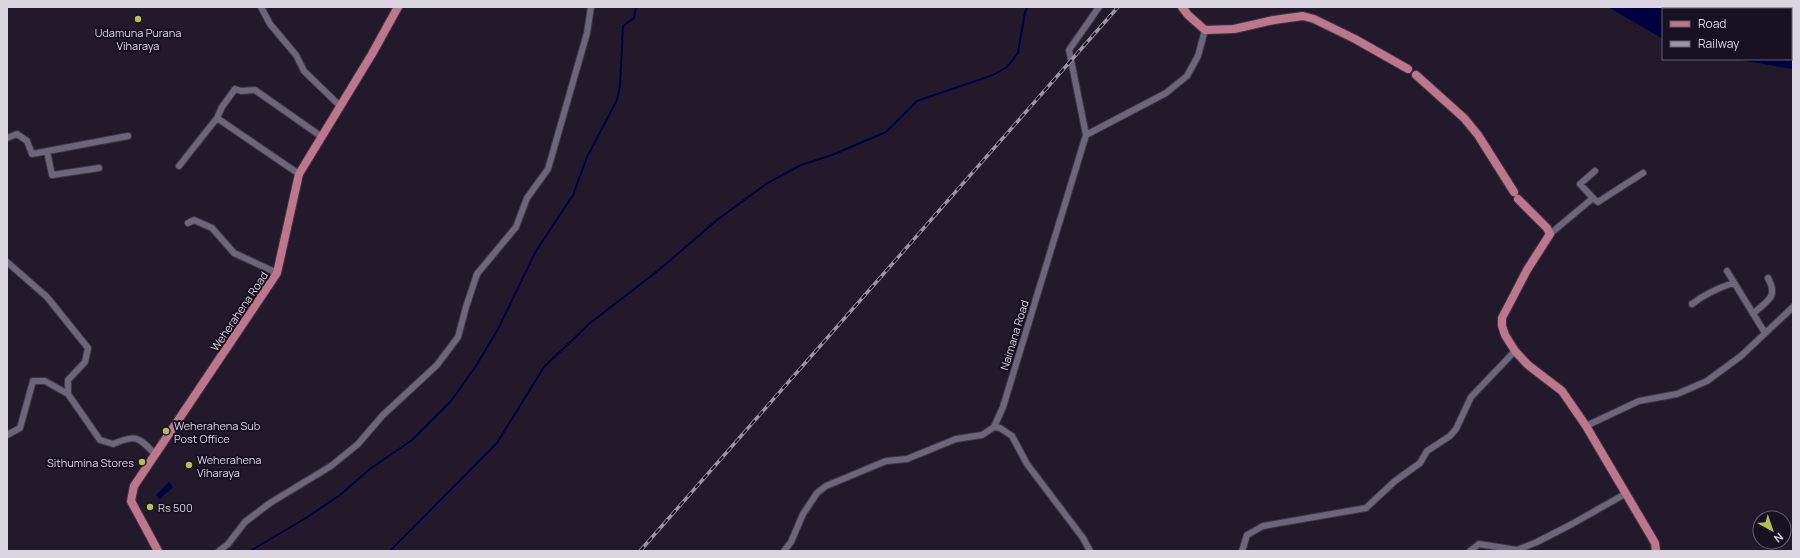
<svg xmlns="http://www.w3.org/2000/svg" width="1800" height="558" font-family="Manrope,sans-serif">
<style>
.water{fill:#000040}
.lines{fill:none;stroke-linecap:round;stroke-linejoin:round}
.stream{stroke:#000040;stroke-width:2}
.minor-casing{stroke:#3c3744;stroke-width:8}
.major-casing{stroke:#3c3744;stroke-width:10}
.minor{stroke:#6d6579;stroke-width:6}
.major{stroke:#be768d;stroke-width:8}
.rail-casing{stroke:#9c96a4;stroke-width:3.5}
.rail{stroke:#181121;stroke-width:2;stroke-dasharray:6;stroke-linecap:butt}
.poi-dot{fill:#b3c24b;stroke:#181121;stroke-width:1.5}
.labels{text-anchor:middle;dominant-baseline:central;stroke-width:4;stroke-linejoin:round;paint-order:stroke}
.poi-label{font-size:11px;fill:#d9d4e0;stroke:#181121;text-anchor:start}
.street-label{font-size:11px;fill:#d9d4e0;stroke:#181121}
</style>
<rect width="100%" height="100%" fill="#221a2b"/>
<path class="water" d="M1608,7H1717L1724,9H1663V39Z
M1791,26H1793V69L1734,59H1791Z
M169,482L173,487L160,499L156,495Z"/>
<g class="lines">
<path class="stream" d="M250,551L306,518L340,495L370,469L412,440L451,401L476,366L498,329L536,251L573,195L587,157L617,100L620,86L623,26L634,18L636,7
M390,551L497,443L544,367L589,324L660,269L717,220L766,184L801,165L832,155L886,132L917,101L993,75L1007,67L1018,53L1025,12L1028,7"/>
<g class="minor-casing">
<path id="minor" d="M261,7L270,24L296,55L304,71L340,106
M217,118L299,174
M1086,135L1166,93L1187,76L1198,56L1205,30
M7,138L17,134L27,141L32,154L128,136
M47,151L52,175L99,168
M179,166L217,118L222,107L235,89L241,91L255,90L322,137
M1593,198L1598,202L1643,173
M188,223L194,220L212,228L234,253L277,273
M1550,234L1593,198L1580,184L1595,171
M7,262L47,297L88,348L85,362L68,380V394L100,440L113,444C137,434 138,437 155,454
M1727,271L1765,333
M1692,304C1705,294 1718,288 1733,283
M1753,314C1766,301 1779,298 1768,278
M1586,426L1639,401L1677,394L1707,381L1741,356L1793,307
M994,427L1000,428L1012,436L1027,464L1083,538L1090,551
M7,435L20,428L33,381H45L68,394
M219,551L228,544L245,522L270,503L331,466L358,444L383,415L437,365L458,337L466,307L477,274L516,227L527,198L548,169L587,33L591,7
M784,551L791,542L803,514L817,493L826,486L886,461L907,459L956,439L982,435L994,427L1003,407L1086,135L1069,50L1099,7
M1242,551L1247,535L1263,526L1366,508L1395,481L1420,463L1427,451L1450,436L1456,429L1471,397L1515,351
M1470,551L1479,544L1517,550L1537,542L1572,524L1625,494"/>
</g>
<g class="major-casing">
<path id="major" d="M1182,7L1188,15L1205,30L1234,29L1274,20L1303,16L1314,19L1355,39L1408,69
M1416,75L1464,118L1478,135L1514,192
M1518,199L1547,228L1550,234L1527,270L1502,318V326L1505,335L1515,351L1528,365L1562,391L1586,426L1655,543L1656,551
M158,551L131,501L134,486L277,273L299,174L372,54L398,7"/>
</g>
<use href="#minor" class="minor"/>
<use href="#major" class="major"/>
<g class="rail-casing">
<path id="rail" d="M640,551L1118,7"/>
</g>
<use href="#rail" class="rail"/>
</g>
<g class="poi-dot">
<circle cx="138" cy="19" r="4"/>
<circle cx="166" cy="431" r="4"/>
<circle cx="142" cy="462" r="4"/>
<circle cx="189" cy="465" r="4"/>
<circle cx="150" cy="507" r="4"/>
</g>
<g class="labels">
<g class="poi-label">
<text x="138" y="32" text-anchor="middle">Udamuna Purana<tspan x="138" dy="13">Viharaya</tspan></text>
<text x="174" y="425">Weherahena Sub<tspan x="174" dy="13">Post Office</tspan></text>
<text x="197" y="459">Weherahena<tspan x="197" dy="13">Viharaya</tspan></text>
<text x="134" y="462" text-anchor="end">Sithumina Stores</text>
<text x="158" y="507">Rs 500</text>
</g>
<g class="street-label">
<text transform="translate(239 311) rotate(-56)">Weherahena Road</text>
<text transform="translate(1014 335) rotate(-73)">Naimana Road</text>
</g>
</g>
<rect width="1800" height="558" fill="none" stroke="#d9d4e0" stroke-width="16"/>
<rect x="1662" y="8" width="130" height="52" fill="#181121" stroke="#655f6d"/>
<rect x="1670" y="21" width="20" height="6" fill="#be768d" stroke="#655f6d"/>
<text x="1698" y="28" font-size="12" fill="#d9d4e0">Road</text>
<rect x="1670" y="41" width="20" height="6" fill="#9c96a4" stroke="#655f6d"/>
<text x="1698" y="48" font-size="12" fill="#d9d4e0">Railway</text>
<g transform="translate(1772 530) rotate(140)"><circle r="19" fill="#181121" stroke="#655f6d"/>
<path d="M0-3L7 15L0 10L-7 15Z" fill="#b3c24b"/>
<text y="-6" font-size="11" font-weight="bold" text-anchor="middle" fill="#d9d4e0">N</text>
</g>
</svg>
